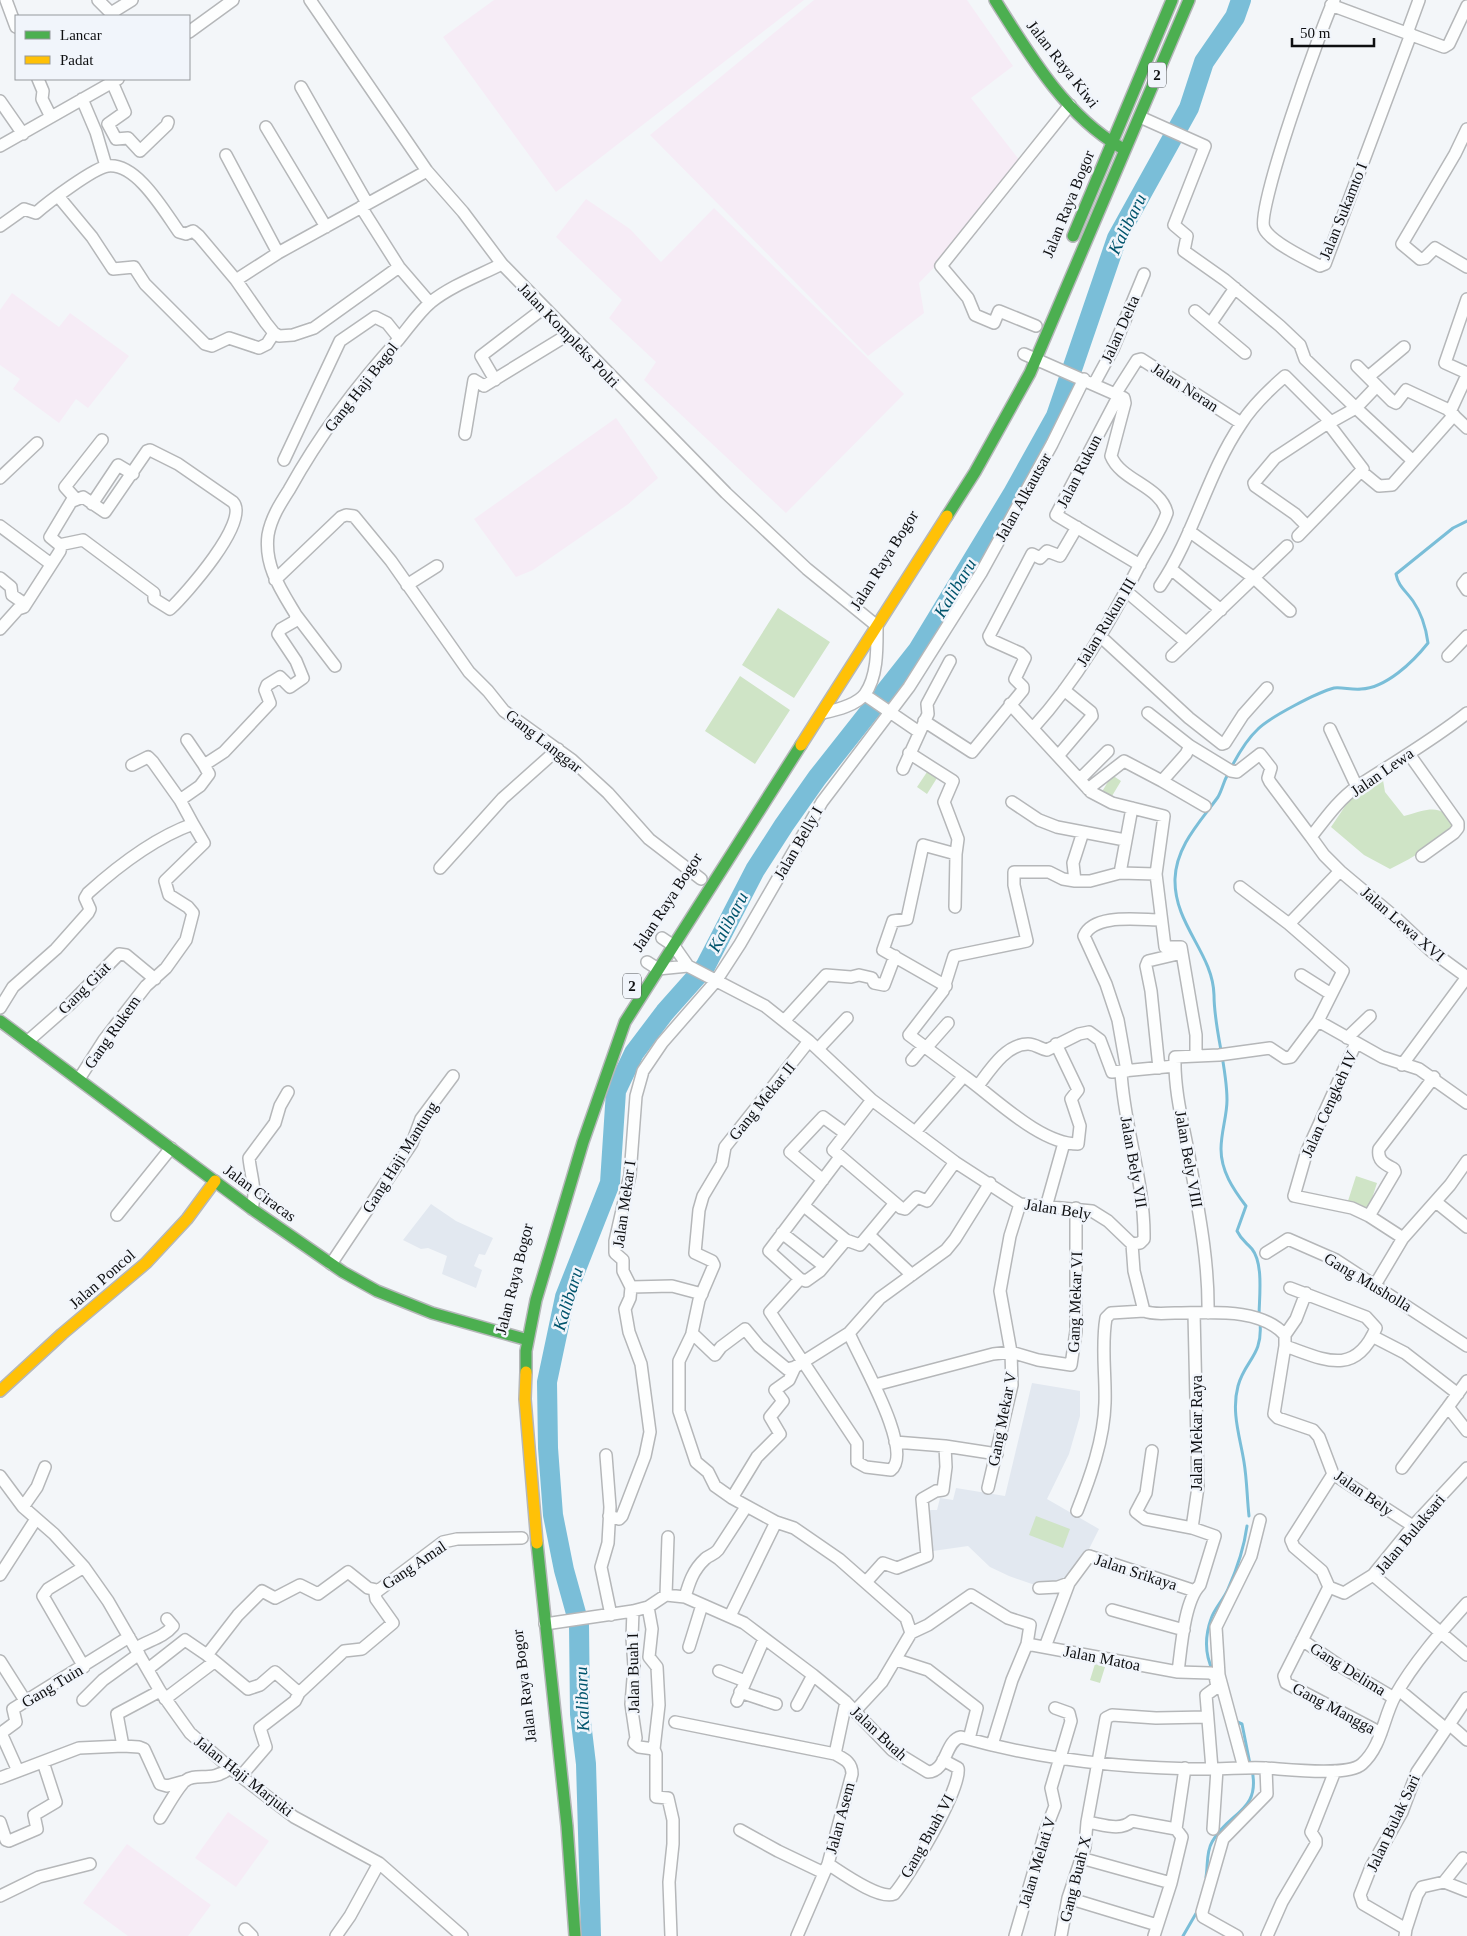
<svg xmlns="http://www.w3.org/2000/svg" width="1467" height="1936" font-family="'Times New Roman',serif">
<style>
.industrial{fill:#f6ecf6}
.built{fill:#e2e8f0}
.green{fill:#cfe4c6}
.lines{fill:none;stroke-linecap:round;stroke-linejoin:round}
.stream{stroke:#7abed8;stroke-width:3}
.river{stroke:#7abed8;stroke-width:20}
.street-casing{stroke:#b5b7b9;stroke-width:14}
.fast-casing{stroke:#b5b7b9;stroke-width:14}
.slow-casing{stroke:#b5b7b9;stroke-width:14}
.street{stroke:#fdfefe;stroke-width:11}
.fast{stroke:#4caf50;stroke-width:11}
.slow{stroke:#ffc107;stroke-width:11}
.labels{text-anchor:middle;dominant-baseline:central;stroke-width:5;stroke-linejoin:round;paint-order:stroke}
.shield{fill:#f1f5fb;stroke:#525457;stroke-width:1}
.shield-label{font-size:15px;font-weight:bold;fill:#0e0f11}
.street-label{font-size:16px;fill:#0e0f11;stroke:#f1f5fb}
.water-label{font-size:18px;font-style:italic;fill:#00546c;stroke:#f1f5fb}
</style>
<rect width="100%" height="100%" fill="#f3f6f9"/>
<path class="industrial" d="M494,0H804L556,192L443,37Z
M814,0H967L1013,66L971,98L1021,162L978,222L919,283L924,313L868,356L650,135Z
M586,199L630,229L661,262L714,208L904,394L786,513L644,380L656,362L609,318L622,300L556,237Z
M12,293L59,327L70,313L129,356L88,408L76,399L59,423L13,389L20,379L0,365V310Z
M616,418L658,478L627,505L533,570L516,577L474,519Z
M228,1812L269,1841L236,1887L195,1858Z
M127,1844L211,1905L188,1936H128L83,1903Z"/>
<path class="built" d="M431,1204L456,1221L493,1238L485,1255L479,1254L474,1266L482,1270L476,1288L442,1274L447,1256L428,1248L421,1249L403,1240Z
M1032,1383L1080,1391V1416L1069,1454L1047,1499L1099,1529L1088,1551L1063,1581L1050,1586L1032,1584L1009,1576L990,1567L968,1546L933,1551L930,1548L927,1510H937L940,1498L953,1500L956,1488L1005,1496Z"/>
<path class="green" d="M778,608L830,642L794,698L742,665Z
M740,676L790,710L755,764L705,731Z
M927,772L937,778L927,794L917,787Z
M1112,775L1121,781L1109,801L1100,795Z
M1383,780L1385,792L1404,816C1435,807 1439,804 1462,829C1437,841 1415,857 1390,869L1364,855L1331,827L1356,790Z
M1356,1176L1377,1183L1368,1211L1347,1204Z
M1036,1516L1070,1529L1063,1548L1029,1535Z
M1095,1664L1105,1667L1100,1683L1090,1680Z"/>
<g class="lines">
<path class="stream" d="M1259,1317C1259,1299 1264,1264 1252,1249C1246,1242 1242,1241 1237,1231L1246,1206C1233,1189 1221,1171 1221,1149C1221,1132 1227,1116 1227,1100C1227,1065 1214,1030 1214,995C1213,953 1174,925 1175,879C1176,846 1200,822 1218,797C1221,792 1223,785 1225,780C1233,763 1244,742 1258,729C1270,717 1318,692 1334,688C1342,687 1352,690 1361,689C1386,688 1413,662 1428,643C1426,628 1422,614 1413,601C1406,591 1398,586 1396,574L1453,528L1467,521
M1249,1516C1247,1498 1247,1480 1244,1462C1240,1437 1231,1412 1238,1386C1245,1360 1263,1356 1260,1323
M1213,1671C1205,1655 1205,1636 1211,1619C1214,1609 1224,1599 1228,1589C1237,1569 1244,1548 1247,1526
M1235,1721L1242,1724L1250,1764
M1206,1877C1208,1866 1206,1852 1212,1842C1228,1812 1261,1812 1252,1770
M1183,1936L1198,1910"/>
<path class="river" d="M591,1936L586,1764L580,1714L579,1624L564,1570L553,1515L548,1448L547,1382L565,1297L610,1183L616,1091L634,1053L665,1012L705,967L755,870L784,825L817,778L918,650L1012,495L1056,416L1117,238L1189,108L1204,62L1235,17L1241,0"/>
<g class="street-casing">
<path id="street" d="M6,0L16,27
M98,0L114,16
M310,0L427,171L463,212L502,264L726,493L807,569L877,626C877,647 878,676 865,694C857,705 836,710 823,713
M1334,0C1321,28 1256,209 1264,228C1270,242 1306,259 1320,266L1325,264L1411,34
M1331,5L1444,47L1449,44L1467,6
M111,13L132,0
M189,32L233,0
M1407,33L1419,0
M38,79L43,91L42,99L51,117
M112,82L125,112L108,124L116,139L128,138L140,151L167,125L168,122
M301,87L367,203
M82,99L96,132L106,166
M0,101L23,134
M1140,117L1205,146L1174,225L1187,236L1184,251L1225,280L1280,326L1300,345L1305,359L1356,408L1331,422
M266,127L326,227
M1467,129L1455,154L1402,244L1420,259L1425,258L1435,248L1467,267
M0,146L118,79
M226,155L278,253
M58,196L92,237L113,269L134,267L145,284L205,344L212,346L229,338L259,348L267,344L274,333
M361,207L399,267L430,303
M0,226L24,209L36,213C47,203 95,167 108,166C137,163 164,211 179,232L186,234L193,231L199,236L236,280L266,323L274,333L279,336L293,335L314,328L399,267
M236,280L278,253L427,171
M1467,299L1445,363L1467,373
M1195,311L1245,353
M1211,323L1235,288
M1036,326L999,311L994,323L975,315L968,298L941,266L1070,105
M1024,354L1124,398L1125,403L1111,456C1121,481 1161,486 1167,513C1161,531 1149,547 1140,564C1110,622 1077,680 1033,728
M1357,366L1392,401L1396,403L1406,390L1447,409L1467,428
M1368,377L1404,347
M495,380L481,356L544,308
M1094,384L1113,349L1144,274
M1376,387L1356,408L1412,460
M1116,393L1137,360L1141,359L1241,423
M1119,395L1056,515L1140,565
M1450,412L1467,375
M465,434L474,380L484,386L569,334
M284,460L340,341L375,317L387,323L399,338
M1362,472L1379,486L1392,485L1454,415
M0,478L37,443
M92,504L118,465L133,474
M0,526L51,564
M1307,526L1295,514L1255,486L1254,483L1275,458L1328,423
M1189,531L1254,578L1290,611
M59,545L83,540L154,593V599L170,609C185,595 251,521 233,502L178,464L150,450L147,451L105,512L83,497L73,501
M1171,569L1221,610
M0,578L11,587L12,595L25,604
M1467,579L1463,584L1467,590
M275,580L341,517L346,515L354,516L391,561L469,672L488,691L504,711L572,760L608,793L649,839L701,879
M407,585L437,566
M1160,586C1194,536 1207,474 1241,424C1252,406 1270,389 1285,376L1331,422L1328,423L1363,469L1298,536
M1126,591L1186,642
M296,615L335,666
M0,629L18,609L24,607L60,551L61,546L50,537L74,497L65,487L102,440
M1100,636L1189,718L1222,744L1225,743L1243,715L1267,688
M1172,656L1287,546
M1448,656L1467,636
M865,695L919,732
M1010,704L1091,792L1112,803L1164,816L1156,874L1165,947H1181L1196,1035V1056
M1148,713L1190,746L1231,771L1237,772L1260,754L1271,768L1268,778L1270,782L1311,837
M924,721L972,752L1023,690V687L1015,679L1025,658L1020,653L991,640L989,636L1032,554L1040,558L1047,551L1060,556L1077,527
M1330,729L1357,787
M187,740L204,765
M909,753L953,781L944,802L958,839L956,854L955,907
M1409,754L1458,823V828L1454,833L1422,856
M1058,756L1092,716L1091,712L1064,690
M903,769L928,714L927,704L950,661
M1080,779L1108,751
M1162,781L1205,806
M1088,789L1124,761L1162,781L1186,754L1190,746
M180,800L200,786L209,774L204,765L224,752L270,703L265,690L267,685L280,677L290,687L303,678L296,661L278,634L281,629L295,621L296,615C281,590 264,566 268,535C271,518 280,504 289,490C319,436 357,385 399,339C409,327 419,312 431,302C451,286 478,276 502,264
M1012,802L1039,820L1057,827L1125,840
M440,868L503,798L558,749
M1340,871L1396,918L1430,950L1467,977
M1120,873L1132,808
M1075,881L1073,863L1083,832
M1240,887L1289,924
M662,938L674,946L688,966L765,1006L809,1041L872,1100L955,1162L1009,1197L1020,1204L1092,1211L1108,1221L1132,1244L1134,1271L1144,1311C1154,1315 1164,1313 1175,1313C1209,1313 1260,1307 1285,1335V1346L1274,1414L1278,1418L1313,1430L1319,1437L1333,1474L1413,1526
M647,962L658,969L688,966
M1301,975L1331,994
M946,986L883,950L893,921L907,919L923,845L956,854
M0,1008L13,987L56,949L88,913L90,909L85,898L88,893C119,865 154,838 193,824L180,800L153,762L148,757L132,765
M784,1021L826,975L851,977L859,975L872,978L874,983L884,985L895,956
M1318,1021L1382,1057L1419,1069L1467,1103
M1347,1038L1370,1016
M28,1041L69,1005L119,954L126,955L155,979
M809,1041L725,1147L722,1164L703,1196L699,1210L695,1253L712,1261L714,1265L699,1300L692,1333L715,1355L721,1347L745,1329L759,1346L787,1369L795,1367L849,1333L880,1298L946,1250L955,1239L990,1183
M1356,1043L1307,1151L1294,1196L1352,1208L1369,1216L1403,1238L1450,1185L1467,1161
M926,1048L948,1023
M818,1049L847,1018
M912,1060L923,1047
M1402,1065L1467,977
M1159,1068L1151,991L1146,966L1148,961L1182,953
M1127,1071L1118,1020L1106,984L1084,936C1094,913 1139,920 1161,920
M1121,1072C1124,1128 1145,1182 1144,1239L1140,1243L1132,1244
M964,1076L909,1035L943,991L954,956L1027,941L1014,885V872H1049L1063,879L1075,881H1090L1120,873L1156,874
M79,1079L104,1040L146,986L166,968L186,940L193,913L188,907L169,895L165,881L204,843L193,824
M978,1086C990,1070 1006,1044 1028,1044C1036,1044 1040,1049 1047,1050L1079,1034L1089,1032L1100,1040L1112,1072L1175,1066
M872,1100L833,1150L901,1208L905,1209L917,1197L927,1201L955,1162
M915,1132L964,1076C995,1098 1040,1144 1078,1144L1080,1126L1071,1099L1078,1090L1056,1044
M823,1180L790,1152L823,1117L845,1133
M1436,1202L1467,1227
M804,1206L846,1240
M1046,1207L1064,1143
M252,1209C257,1190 251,1177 249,1158L275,1123L280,1106L288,1092
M117,1215L171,1148
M1369,1216L1395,1172L1394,1169C1385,1164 1377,1161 1379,1149L1434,1077
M782,1233L824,1266
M869,1235L912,1275
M1266,1253L1288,1239L1336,1260L1467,1346
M331,1264L412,1143L421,1119L453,1076
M800,1279L769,1251L840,1157
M1375,1285L1403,1238
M631,1287L672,1286L702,1294
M1194,1313L1198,1487L1192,1528L1215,1536L1200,1585C1184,1601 1181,1650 1178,1672L1211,1673L1215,1676L1217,1687L1206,1695L1212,1769
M1208,1313C1209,1260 1198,1208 1189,1156C1183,1124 1174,1090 1175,1057L1219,1055L1270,1048L1285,1058L1291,1057L1318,1021L1343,971L1289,924L1340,871L1324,855L1311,837C1325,819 1339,799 1358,786C1395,762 1433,740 1467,713
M849,1333C858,1356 915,1451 891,1470L866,1467L857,1462V1443L770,1312L800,1279L806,1281L820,1271L846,1240L860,1245L895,1203
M692,1334L679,1361V1411L696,1462L708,1472L715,1486L732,1498L776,1522
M1285,1335L1296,1319L1306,1293
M1372,1336L1405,1353L1458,1394
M1285,1346C1323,1359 1355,1378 1376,1328L1366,1317L1290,1288
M1467,1381L1448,1407L1467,1431
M875,1385L993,1354L1011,1352L1038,1360L1071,1365L1076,1331V1208
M895,1442L945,1446L997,1454
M1152,1451L1146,1493L1136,1512L1145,1519L1192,1528
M606,1455L610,1507L608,1543L601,1567L611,1615
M1402,1468L1448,1407
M0,1476L23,1507L54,1534L84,1567L108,1601L160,1691L190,1733L230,1768L294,1817L379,1863L462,1936
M988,1488L1012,1385L1011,1352L1000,1291L1010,1236L1020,1204
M732,1498L757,1457L780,1434L770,1417L783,1401L775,1390L789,1380L795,1367
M23,1507L37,1487L45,1467
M1077,1511C1090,1478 1104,1440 1105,1403C1106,1375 1101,1347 1106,1318L1111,1313L1144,1311
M609,1516L619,1519L622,1516L645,1456L650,1432L641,1364L629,1332L625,1309L630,1298L631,1287L623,1271V1260L615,1253V1241L630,1175L636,1096L643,1071L662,1043L716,981L740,944L822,802L909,687L981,573L1052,444L1084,379
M0,1575L36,1519
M1373,1575L1467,1655
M866,1582L883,1563L897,1568L927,1556L922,1499L936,1491L943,1490L946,1467L945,1446
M1329,1587L1322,1571L1294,1547L1291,1540L1333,1474
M1039,1588L1058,1587L1069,1583
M666,1595L668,1537
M685,1597C689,1583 693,1570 705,1559C709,1555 714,1555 718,1550L746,1507
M648,1607L652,1629L649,1657L657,1667L659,1705L654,1749
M1112,1610L1184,1630
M633,1611L632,1638L634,1666L631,1704L636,1738L634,1743L639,1747L654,1749
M730,1616L776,1522L794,1528L839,1559L906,1618L911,1633
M545,1624L633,1611L648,1607L666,1595L685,1597L744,1623L813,1675L846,1702L892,1750L928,1772C947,1772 945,1740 961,1737C1042,1760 1127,1769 1212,1769C1230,1769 1247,1767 1265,1768C1285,1769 1348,1777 1362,1764C1382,1746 1383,1718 1395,1696C1414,1662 1441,1632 1467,1603
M911,1633L928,1625L971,1595L1008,1618L1030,1625L1027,1644L1012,1680L992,1745
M1302,1640L1340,1666L1394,1698
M1027,1644L1178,1672
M689,1647L702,1605
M1045,1647L1069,1583L1089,1556L1195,1591
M136,1648C149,1640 163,1638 173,1626L167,1619
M207,1655L238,1615L262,1591L275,1598L300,1585L318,1594L348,1572L368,1588L377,1590
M897,1660L928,1670L977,1708L969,1739
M0,1661L26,1702
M84,1667L43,1596L48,1589L84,1567
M148,1669L185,1640L207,1655L248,1689L260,1685L275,1672L299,1693L295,1701L260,1728L266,1747L241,1776
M719,1671L745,1681
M1399,1690L1446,1729
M740,1692L776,1704
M299,1693L344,1651L362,1649L393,1623L376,1599L375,1593L443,1542L457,1539L522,1538
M165,1699L214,1662
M83,1700L103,1680L139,1654
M737,1701L764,1639
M797,1705L813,1675
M855,1711L882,1682L911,1633
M675,1722L835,1754
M1450,1725L1467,1740
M1381,1733L1286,1683L1284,1676L1329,1587L1344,1593L1373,1575L1413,1526L1467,1468
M123,1746L117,1714L160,1691
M654,1749L656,1754V1797L668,1798L673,1820V1844L669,1882L671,1936
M1244,1768L1219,1675L1216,1627L1251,1556L1260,1520
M18,1771L1,1733L16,1722L13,1709L129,1637
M0,1778L79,1748L123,1746L139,1747L144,1749L160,1784L167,1786L185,1781
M160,1818C166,1809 177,1788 185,1781C196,1772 212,1783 230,1768
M0,1822L6,1840L9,1841L37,1829L34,1815L56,1802L43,1762
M1087,1822C1102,1824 1120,1832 1132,1821L1176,1829
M1213,1829L1217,1769
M740,1830L778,1851L824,1873
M1081,1858L1171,1883
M828,1864C842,1873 879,1900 894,1894C909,1877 962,1788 958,1768L943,1760
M1444,1882L1463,1858
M0,1896L39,1877L90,1864
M1068,1898L1157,1925
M245,1929L252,1936
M1406,1929L1417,1895L1422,1887L1444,1882L1467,1891
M336,1936L350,1916L379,1863
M797,1936L828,1864L852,1774C852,1762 844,1759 835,1754L846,1702
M1015,1936L1046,1829L1055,1806L1051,1788L1071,1721L1069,1713L1055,1708
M1061,1936L1068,1898L1085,1847L1087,1822L1106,1718L1112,1715L1156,1718L1207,1717
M1154,1936L1171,1883L1182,1837L1176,1829L1185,1768
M1237,1936L1203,1917L1202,1912L1223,1839L1267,1794L1266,1768
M1267,1936L1282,1902L1316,1844V1840L1311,1832L1335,1771
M1405,1936L1406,1929L1363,1904L1360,1895L1371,1867L1402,1812L1417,1772L1467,1698"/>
</g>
<g class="fast-casing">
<path id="fast" d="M995,0C1029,54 1064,114 1120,147
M1073,236L1172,0
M947,516L975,472L1030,373L1189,0
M0,1021L252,1209L343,1272L377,1291L432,1313L528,1340
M526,1372V1351L536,1300L583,1142L625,1022L801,745
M537,1543L567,1826L575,1936"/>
</g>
<g class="slow-casing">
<path id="slow" d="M801,745L947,516
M526,1372L525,1399L537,1543
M0,1391L62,1334L146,1263L187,1219L215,1181"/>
</g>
<use href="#street" class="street"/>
<use href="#fast" class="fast"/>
<use href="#slow" class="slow"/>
</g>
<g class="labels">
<g class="shield">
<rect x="1148" y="62.5" width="18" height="25" rx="4"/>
<rect x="623" y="973.5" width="18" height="25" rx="4"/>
</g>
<g class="shield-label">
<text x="1157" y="75">2</text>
<text x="632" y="986">2</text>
</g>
<g class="street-label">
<text transform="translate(1063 64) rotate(52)">Jalan Raya Kiwi</text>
<text transform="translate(1068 204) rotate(-68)">Jalan Raya Bogor</text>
<text transform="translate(1343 211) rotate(-68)">Jalan Sukamto I</text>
<text transform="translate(1120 329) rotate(-66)">Jalan Delta</text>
<text transform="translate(569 335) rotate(46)">Jalan Kompleks Polri</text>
<text transform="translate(361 387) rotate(-52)">Gang Haji Bagol</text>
<text transform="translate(1185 387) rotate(33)">Jalan Neran</text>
<text transform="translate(1079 471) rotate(-63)">Jalan Rukun</text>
<text transform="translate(1023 497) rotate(-61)">Jalan Alkautsar</text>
<text transform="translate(884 560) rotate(-58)">Jalan Raya Bogor</text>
<text transform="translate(1106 622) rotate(-59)">Jalan Rukun III</text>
<text transform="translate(544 741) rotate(38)">Gang Langgar</text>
<text transform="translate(1382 772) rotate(-35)">Jalan Lewa</text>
<text transform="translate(798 843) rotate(-60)">Jalan Belly I</text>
<text transform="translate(667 902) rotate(-57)">Jalan Raya Bogor</text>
<text transform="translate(1403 924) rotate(41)">Jalan Lewa XVI</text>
<text transform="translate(84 988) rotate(-45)">Gang Giat</text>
<text transform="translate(112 1032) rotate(-55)">Gang Rukem</text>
<text transform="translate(762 1101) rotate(-51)">Gang Mekar II</text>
<text transform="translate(1329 1104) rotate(-66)">Jalan Cengkeh IV</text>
<text transform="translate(400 1157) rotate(-58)">Gang Haji Mantung</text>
<text transform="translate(1189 1159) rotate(80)">Jalan Bely VIII</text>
<text transform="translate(1134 1162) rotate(80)">Jalan Bely VII</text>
<text transform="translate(260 1193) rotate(36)">Jalan Ciracas</text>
<text transform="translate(624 1204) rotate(-82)">Jalan Mekar I</text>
<text transform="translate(1058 1209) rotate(9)">Jalan Bely</text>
<text transform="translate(102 1279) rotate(-41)">Jalan Poncol</text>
<text transform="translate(514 1279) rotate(-76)">Jalan Raya Bogor</text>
<text transform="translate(1368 1282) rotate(31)">Gang Musholla</text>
<text transform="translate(1075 1302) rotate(-88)">Gang Mekar VI</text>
<text transform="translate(1002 1419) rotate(-79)">Gang Mekar V</text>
<text transform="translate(1196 1433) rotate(-90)">Jalan Mekar Raya</text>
<text transform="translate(1364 1493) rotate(35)">Jalan Bely</text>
<text transform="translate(1410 1534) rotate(-50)">Jalan Bulaksari</text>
<text transform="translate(414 1565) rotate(-34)">Gang Amal</text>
<text transform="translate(1136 1572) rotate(18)">Jalan Srikaya</text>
<text transform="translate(1102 1658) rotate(11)">Jalan Matoa</text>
<text transform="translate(1348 1669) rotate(32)">Gang Delima</text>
<text transform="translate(633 1673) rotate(-91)">Jalan Buah I</text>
<text transform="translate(52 1686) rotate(-31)">Gang Tuin</text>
<text transform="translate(524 1686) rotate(-97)">Jalan Raya Bogor</text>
<text transform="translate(1334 1708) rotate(28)">Gang Mangga</text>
<text transform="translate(879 1733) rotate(43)">Jalan Buah</text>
<text transform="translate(244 1776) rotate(38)">Jalan Haji Marjuki</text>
<text transform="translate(840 1818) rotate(-75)">Jalan Asem</text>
<text transform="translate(1393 1823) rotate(-65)">Jalan Bulak Sari</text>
<text transform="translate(927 1836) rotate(-61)">Gang Buah VI</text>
<text transform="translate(1037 1862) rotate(-73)">Jalan Melati V</text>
<text transform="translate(1075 1879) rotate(-76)">Gang Buah X</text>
</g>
<g class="water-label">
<text transform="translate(1127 224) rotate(-64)">Kalibaru</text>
<text transform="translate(955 588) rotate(-59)">Kalibaru</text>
<text transform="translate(728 922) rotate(-62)">Kalibaru</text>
<text transform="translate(568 1299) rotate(-73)">Kalibaru</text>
<text transform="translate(582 1699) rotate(-92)">Kalibaru</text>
</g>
</g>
<rect x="15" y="15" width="175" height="65" fill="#f1f5fb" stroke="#96999d"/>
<rect x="25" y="31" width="25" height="8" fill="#4caf50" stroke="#96999d"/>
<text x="60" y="40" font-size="15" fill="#0e0f11">Lancar</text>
<rect x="25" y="56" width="25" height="8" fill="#ffc107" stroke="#96999d"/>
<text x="60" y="65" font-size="15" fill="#0e0f11">Padat</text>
<path d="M1292 38v8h82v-8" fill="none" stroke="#0e0f11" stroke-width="2.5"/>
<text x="1300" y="38" font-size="15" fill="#0e0f11" stroke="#f1f5fb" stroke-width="4" paint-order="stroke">50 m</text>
</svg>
